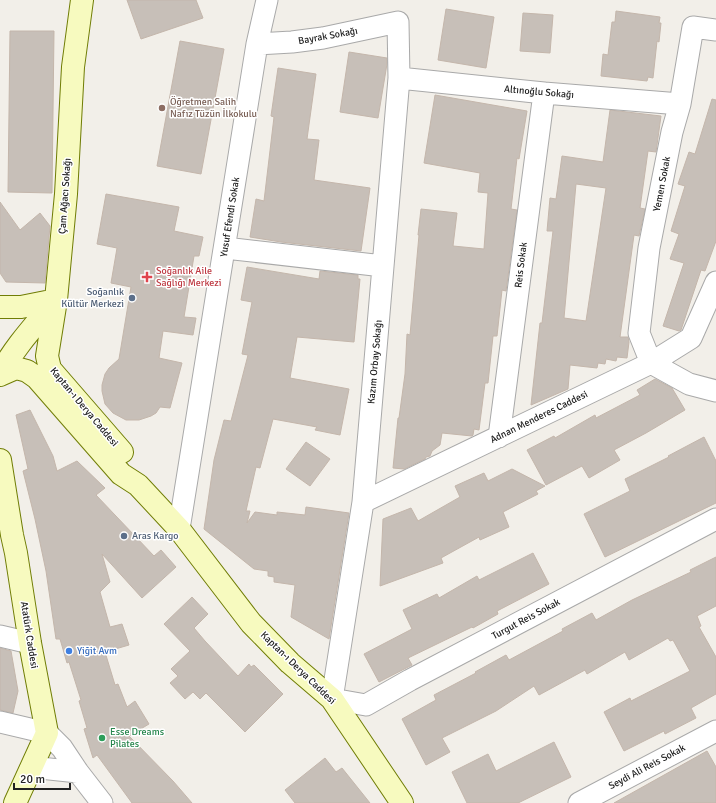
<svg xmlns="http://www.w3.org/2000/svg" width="716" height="803" font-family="Signika,sans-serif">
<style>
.building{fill:#c7bfb8;stroke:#c4b6ab;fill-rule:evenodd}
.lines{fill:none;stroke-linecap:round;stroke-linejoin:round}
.street-casing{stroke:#a9a9a9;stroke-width:23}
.secondary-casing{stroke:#707d05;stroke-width:24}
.street{stroke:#fff;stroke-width:21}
.secondary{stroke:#f7fabf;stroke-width:22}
.education-dot{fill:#8d6e63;stroke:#fff;stroke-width:1.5}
.health-dot{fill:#e0444e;stroke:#fff;stroke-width:1.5}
.service-dot{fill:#5c6f8a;stroke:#fff;stroke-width:1.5}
.shop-dot{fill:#3f7fe0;stroke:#fff;stroke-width:1.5}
.leisure-dot{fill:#2e9e5b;stroke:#fff;stroke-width:1.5}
.labels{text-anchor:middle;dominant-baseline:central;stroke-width:3;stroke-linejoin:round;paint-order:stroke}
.street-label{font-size:10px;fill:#222;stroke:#fff}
.education-label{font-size:10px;fill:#785e54;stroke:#fff;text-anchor:start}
.health-label{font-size:10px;fill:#be3a42;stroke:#fff;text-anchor:start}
.service-label{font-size:10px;fill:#4e5e75;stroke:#fff;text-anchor:end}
.shop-label{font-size:10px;fill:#366cbe;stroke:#fff;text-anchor:start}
.leisure-label{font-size:10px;fill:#27864d;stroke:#fff;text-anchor:start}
</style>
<rect width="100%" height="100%" fill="#f2efe9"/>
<path class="building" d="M127,0H196L203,18L141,39Z
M446,9L494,17L486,68L438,60Z
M616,11L660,17L659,23H661L659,42L657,41L653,78L648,77L647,81L601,76L603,54L608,55L612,22H615Z
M523,13L553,15L550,53L520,51Z
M10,31H54L52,193L8,192Z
M180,41L224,49L201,174L157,166Z
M349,52L387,58V64L378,118L340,112Z
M278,68L316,74L307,139L319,140L314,180L370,188L361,251L281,242L250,237L256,199L264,201L274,117L271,116Z
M435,95L527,111L519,159L517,158L511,209L517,210L506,291L502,290L497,336H493L488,383H485L479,430L474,429L473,435L472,436L442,433L440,445L432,451L430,456L426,457L425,459L404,469L393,468L398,418H399L405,374L407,334L410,335L419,235H418L421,209L457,213L453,246L484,249L488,193L478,192L480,173L424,163Z
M712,99L716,100V241L705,271L701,270L681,330L679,331L663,326L684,263L670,259L679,234L671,231L685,186L678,184L689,152L695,154Z
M610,110L661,116L656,152L648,151L640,208L645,209L639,236L634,235L620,337H628L629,342L627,358L617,357L616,361L606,359L605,364L598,363L597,368L570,365L568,389L531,405L540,323H542L553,231H547L550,198L556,199L562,156L603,162ZM576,184L606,188L586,321L564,318Z
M106,194L179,207L174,231L203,237L199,256H194L184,317L196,318L193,335L163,331L159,358L182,363L170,408L160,407L156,413L151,416L139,420H126L113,413L105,404L102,391V385L105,374L109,368L119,359L131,287L111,283L117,248L97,244Z
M0,202L20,230L40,213L50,226L45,283L6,282L0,273Z
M247,267L319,279L320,271L358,275V279H360L354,342L297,337L290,378L349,389L340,435L315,430L317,427L273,419L260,468L256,467L246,511H250L247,523L255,512L277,515V512L305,515L306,507L349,513L329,639L291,617L295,585L274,582V577L268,576V571L254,569L204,529L214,460L224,420L231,421L248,355L242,354L252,302L241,300Z
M655,379L672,388L685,410L646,433L614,450L620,460L589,478L582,466L546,485L527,450L554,436L555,438L595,415L596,418L640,395L637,390Z
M30,410L53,456L57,471L77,461L105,488L96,495L154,556L161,550L176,567L142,598L102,554L110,582L100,592L110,627L122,624L129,645L105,652L115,685L118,684L127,707L135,701L149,724L129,736L173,781L192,803H132L97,755L93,758L84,729L87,728L79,701L81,700L69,662L67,663L60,639H56L46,571L35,519L23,471L28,469L16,415Z
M704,437L716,461V503L605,557L584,514L630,491L625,479L669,457L668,456Z
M306,442L330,459L310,486L286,469Z
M512,469L545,486L536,491L538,494L503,512L509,527L480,540L479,537L441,558L443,563L380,586L383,519L411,508L418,521L460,497L455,486L484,473L488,481Z
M533,553L549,584L497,611L498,614L473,628L472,627L408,658L412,665L379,682L364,654L412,629L403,610L437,594L439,598L477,576L479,580Z
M716,557V606L697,616L701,626L699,627L716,657V694L691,708L696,718L665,734L664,731L624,751L604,712L630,698L631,701L690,671L673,640L670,641L668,638L629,660L625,652L587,674L585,670L539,695L534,686L496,711L442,738L450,752L426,765L402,719L436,700L434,695L476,673L475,672L506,655L509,660L563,631L562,629L592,613L596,620L632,600L691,572L690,570Z
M192,597L208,614L194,628L205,641L238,676L249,664L251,667L254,665L283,694L245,732L206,693L200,699L193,692L185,699L170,683L178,676L171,669L190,651L164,624Z
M0,648L11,651L18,691L13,713L0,710Z
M554,742L571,777L518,803H467L452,772L488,754L496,771Z
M707,751L716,767V803H614Z
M325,758L336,772L342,768L370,803H295L285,790Z"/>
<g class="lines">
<g class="street-casing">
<path id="street" d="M257,44L292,42L323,38L398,22L399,78L363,502L332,699L366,705L410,680L716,519
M399,78L544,93L680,104
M225,248L383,266
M651,363L639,333L649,248L672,132L680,104L693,27L716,30
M651,363L689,384L716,391
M499,437L544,93
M363,502L651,363L691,338L716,282
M179,529L257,44L267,0
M0,636L30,643
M0,722L47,733L62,748L78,772L102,803
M30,770L40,768L78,772
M579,803L716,731"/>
</g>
<g class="secondary-casing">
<path id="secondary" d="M82,0L73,67L66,194L56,300L47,356L50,369L122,452
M0,307H21L56,300
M0,375L16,368L27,371L37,378L121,474L138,485L179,529L251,623L290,663L332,699L402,803
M0,375C13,348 37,323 56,300
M0,460L12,535L16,553L30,643L47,733L15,803"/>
</g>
<use href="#street" class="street"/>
<use href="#secondary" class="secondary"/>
</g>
<circle class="education-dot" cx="162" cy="108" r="4"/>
<path class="health-dot" d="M145 271h4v4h4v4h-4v4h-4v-4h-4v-4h4z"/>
<g class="service-dot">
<circle cx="132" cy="298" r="4"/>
<circle cx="124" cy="536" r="4"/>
</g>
<circle class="shop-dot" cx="69" cy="651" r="4"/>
<circle class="leisure-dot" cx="102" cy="738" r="4"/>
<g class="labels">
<g class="street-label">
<text transform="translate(328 36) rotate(-10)">Bayrak Sokağı</text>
<text transform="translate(539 92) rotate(5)">Altınoğlu Sokağı</text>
<text transform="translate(662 184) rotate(-79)">Yemen Sokak</text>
<text transform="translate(65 196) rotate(-86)">Çam Ağacı Sokağı</text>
<text transform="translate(230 217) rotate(-81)">Yusuf Efendi Sokak</text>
<text transform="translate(521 265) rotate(-83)">Reis Sokak</text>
<text transform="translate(375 362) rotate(-85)">Kazım Orbay Sokağı</text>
<text transform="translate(84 407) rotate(50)">Kaptan-ı Derya Caddesi</text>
<text transform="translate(539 417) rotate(-26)">Adnan Menderes Caddesi</text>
<text transform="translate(526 619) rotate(-28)">Turgut Reis Sokak</text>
<text transform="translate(29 635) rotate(81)">Atatürk Caddesi</text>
<text transform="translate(298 668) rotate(44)">Kaptan-ı Derya Caddesi</text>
<text transform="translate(647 767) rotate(-28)">Seydi Ali Reis Sokak</text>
</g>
<g class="education-label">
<text x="170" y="102">Öğretmen Salih<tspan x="170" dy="12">Nafız Tüzün İlkokulu</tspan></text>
</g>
<g class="health-label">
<text x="156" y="271">Soğanlık Aile<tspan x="156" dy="12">Sağlığı Merkezi</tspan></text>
</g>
<g class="service-label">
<text x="124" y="292">Soğanlık<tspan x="124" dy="12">Kültür Merkezi</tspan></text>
<text x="132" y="536" text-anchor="start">Aras Kargo</text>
</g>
<g class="shop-label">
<text x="77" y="651">Yiğit Avm</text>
</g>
<g class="leisure-label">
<text x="110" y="732">Esse Dreams<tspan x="110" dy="12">Pilates</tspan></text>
</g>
</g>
<path d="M14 783v6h56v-6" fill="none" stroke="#222222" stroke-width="2"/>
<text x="20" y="783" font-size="12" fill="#222222" stroke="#ffffff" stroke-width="3" paint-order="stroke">20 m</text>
</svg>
